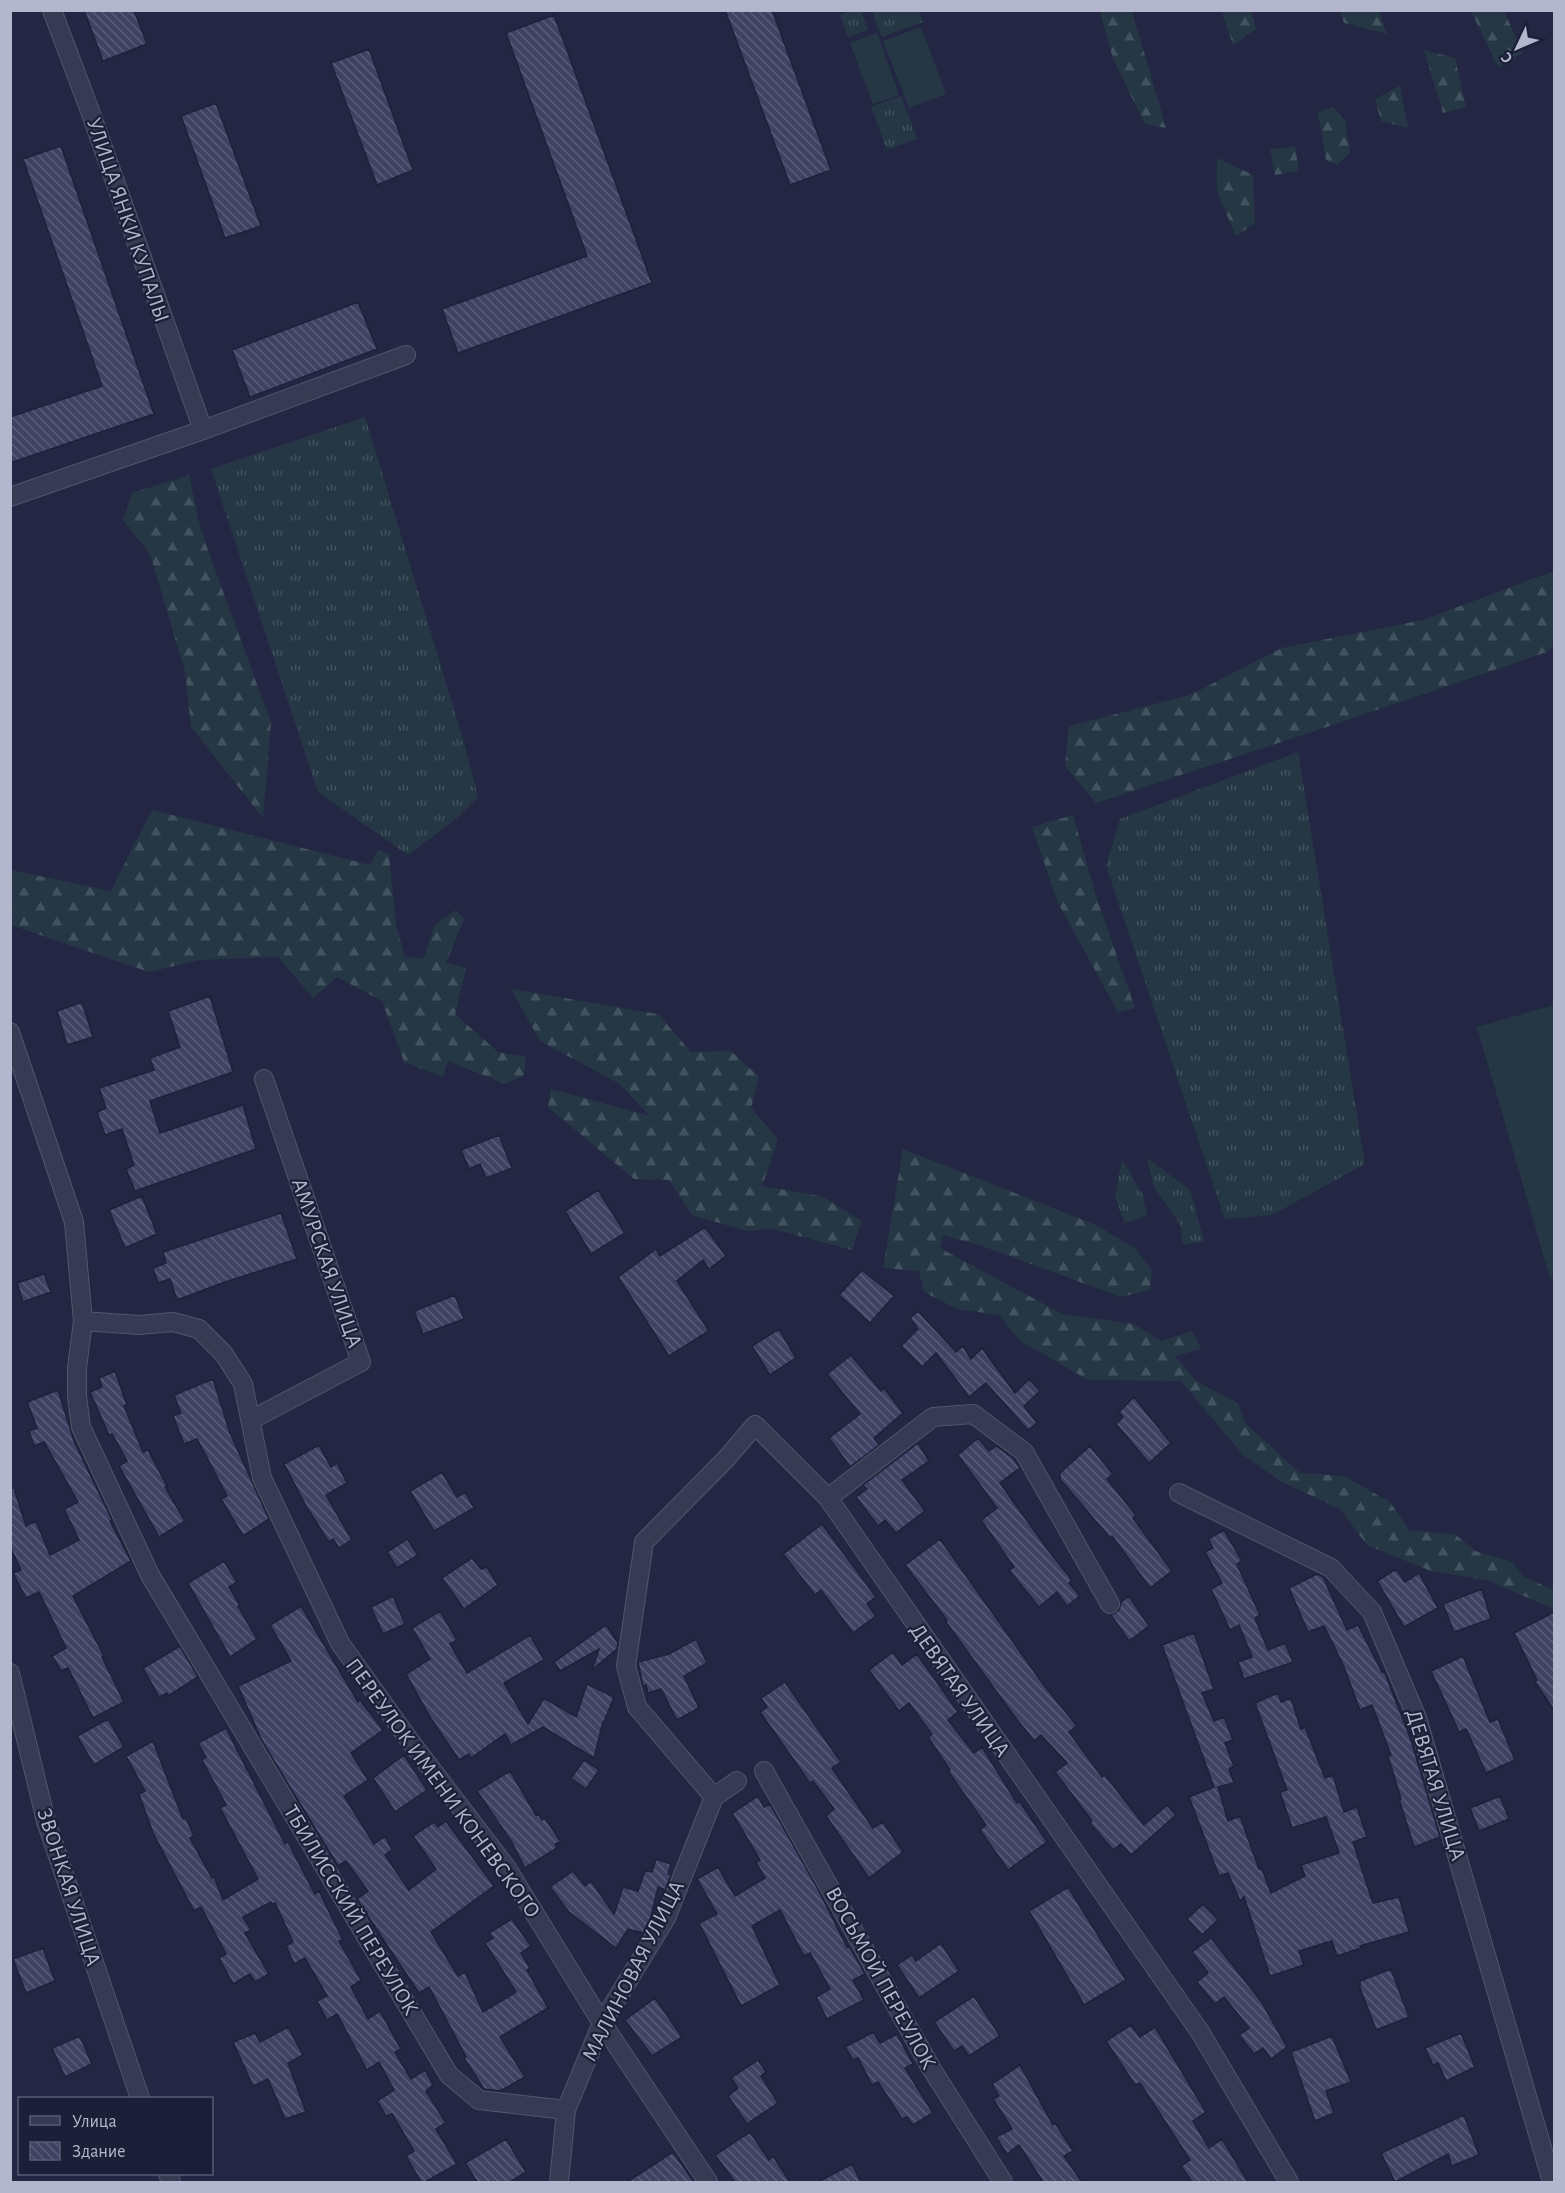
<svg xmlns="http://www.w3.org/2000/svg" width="1565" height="2193" font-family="'Alegreya Sans',sans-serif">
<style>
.grass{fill:url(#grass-tufts)}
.forest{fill:url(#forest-firs)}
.pitch{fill:#253744}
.building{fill:url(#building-back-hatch);stroke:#1e213a;stroke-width:1.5}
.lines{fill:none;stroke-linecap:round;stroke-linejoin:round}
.minor-casing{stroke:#52556d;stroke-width:20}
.minor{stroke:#373a53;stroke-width:18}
.labels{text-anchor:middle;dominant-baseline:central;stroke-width:4.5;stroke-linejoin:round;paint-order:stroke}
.street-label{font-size:22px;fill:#b4b6cd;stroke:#1c1f38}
</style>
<defs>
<pattern id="grass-tufts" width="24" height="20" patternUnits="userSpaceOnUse" patternTransform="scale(1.5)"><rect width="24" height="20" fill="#253744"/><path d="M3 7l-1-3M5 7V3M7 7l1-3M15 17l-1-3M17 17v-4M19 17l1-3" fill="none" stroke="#42525e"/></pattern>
<pattern id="forest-firs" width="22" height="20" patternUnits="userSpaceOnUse" patternTransform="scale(1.5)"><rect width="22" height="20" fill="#253744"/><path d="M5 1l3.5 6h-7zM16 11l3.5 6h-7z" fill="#42525e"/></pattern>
<pattern id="building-back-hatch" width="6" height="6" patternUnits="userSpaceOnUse" patternTransform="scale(1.5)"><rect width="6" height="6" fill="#3e4364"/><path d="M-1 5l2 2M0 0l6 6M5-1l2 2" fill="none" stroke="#585c79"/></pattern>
</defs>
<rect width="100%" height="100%" fill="#232743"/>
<path class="grass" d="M852,10L861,11L868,30L848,37L840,15Z
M872,11H918L923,22L882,37Z
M901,96L917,139L887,150L871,107Z
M365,417L463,739L478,797L457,818L408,855L318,792L211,469Z
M1298,752L1365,1164L1272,1215L1225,1219L1106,866L1120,819Z
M1147,1158L1190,1190L1204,1241L1183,1245L1180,1224L1154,1187Z
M1122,1160L1143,1195L1147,1216L1125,1223L1115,1197Z"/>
<path class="forest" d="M1100,11H1132L1166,128L1145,124L1113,59Z
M1222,11H1251L1256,29L1233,45Z
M1340,11H1379L1387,34L1344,23Z
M1471,11H1504L1523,53L1498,67Z
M1424,50L1455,58L1466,107L1443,113Z
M1400,86L1408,128L1381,121L1375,99Z
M1333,107L1345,121L1350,153L1337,165L1326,160L1318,112Z
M1295,147L1299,171L1275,175L1270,149Z
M1217,158L1253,175L1255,223L1236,236L1217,191Z
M189,475L201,531L271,723L263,818L191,727L185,671L150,554L123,520L132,493Z
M1554,571V645L1547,652L1309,733L1096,803L1065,766L1069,726L1190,695L1282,648L1423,620Z
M152,810L370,865L379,849L389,855L396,925L405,957L424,959L434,926L456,910L464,919L446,963L466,968L455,1014L498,1052L526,1057L524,1075L505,1084L448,1061L443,1077L404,1062L382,1001L337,977L313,998L278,957L199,960L149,972L11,925V870L111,891Z
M1073,815L1096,896L1135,1008L1118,1012L1058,903L1032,827Z
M511,989L658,1014L691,1052L731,1051L759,1077L751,1108L778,1139L762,1186L821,1196L862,1221L852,1250L773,1229L747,1231L692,1215L669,1180L634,1179L548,1107L551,1089L650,1116L620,1084L540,1041Z
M903,1149L1096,1225L1134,1248L1152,1270L1150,1290L1121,1297L985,1247L943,1235L940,1248L1062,1314L1134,1324L1161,1341L1192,1331L1201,1349L1175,1356L1196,1381L1238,1403L1245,1423L1300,1473L1344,1476L1390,1502L1409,1530L1456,1535L1475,1551L1510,1561L1526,1578L1554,1590V1609L1487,1580L1431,1571L1367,1545L1340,1509L1282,1482L1243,1455L1181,1381L1088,1380L1019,1340L1000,1315L957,1309L924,1292L919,1271L883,1268Z"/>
<path class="pitch" d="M921,27L946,94L909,108L883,41Z
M877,33L899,95L873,104L850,43Z
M1554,1005V1277L1550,1278L1477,1027Z"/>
<path class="building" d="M84,10H134L147,44L103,61Z
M725,10H772L831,170L790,185Z
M554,15L652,283L458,353L442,309L587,256L506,33Z
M369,49L413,170L377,185L331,63Z
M216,103L261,226L225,238L181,116Z
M61,146L154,414L10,463V417L102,386L23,159Z
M358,302L377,349L250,397L232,350Z
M210,996L233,1072L150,1101L160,1133L243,1105L256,1149L135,1191L126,1169L134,1165L122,1129L105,1135L97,1112L106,1108L99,1088L154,1070L150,1058L180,1047L168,1011Z
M82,1002L93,1037L67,1045L57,1011Z
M499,1135L512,1168L486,1178L480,1164L469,1169L461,1150Z
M598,1190L625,1233L591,1254L565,1211Z
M142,1196L157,1234L125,1248L109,1210Z
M281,1213L297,1259L225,1282L177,1300L170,1279L158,1283L153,1268L166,1263L163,1252Z
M705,1227L726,1256L709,1269L703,1260L677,1281L709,1331L669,1356L618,1277L656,1249L660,1256Z
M862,1270L894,1296L870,1323L839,1295Z
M44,1274L51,1292L23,1302L17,1283Z
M455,1295L464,1319L423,1334L414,1311Z
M918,1311L956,1352L963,1346L971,1359L982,1348L1015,1393L1029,1379L1040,1391L1024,1406L1037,1423L1028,1430L986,1383L969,1397L936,1353L922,1367L901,1346L918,1329L910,1318Z
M779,1329L796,1358L770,1375L752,1346Z
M851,1355L881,1391L884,1388L903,1413L874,1438L879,1445L850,1467L829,1438L860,1414L827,1374Z
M115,1371L127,1405L124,1406L143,1452L148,1450L167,1486L165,1487L185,1521L159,1537L119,1466L127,1461L112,1434L109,1435L90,1392L102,1387L99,1378Z
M213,1379L230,1433L269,1519L243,1536L221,1499L227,1496L197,1439L184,1444L173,1416L181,1413L174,1395Z
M58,1390L74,1441L112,1520L110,1521L131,1561L73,1596L104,1656L102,1657L124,1702L93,1718L68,1668L61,1671L52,1656L66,1648L39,1592L26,1598L13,1573L21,1570L10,1547V1489L14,1488L26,1526L36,1521L50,1555L79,1540L64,1509L78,1502L44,1442L34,1446L29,1431L37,1428L27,1402Z
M1134,1397L1171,1443L1149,1463L1116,1424L1123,1417L1119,1412Z
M978,1438L989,1451L996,1446L1013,1458L1020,1468L1000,1483L1048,1550L1072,1580L1069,1583L1080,1596L1067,1606L1057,1592L1039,1607L1009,1570L1014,1567L981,1520L997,1508L958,1455Z
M918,1443L929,1461L902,1480L925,1511L896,1533L885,1520L878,1526L856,1497L867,1489L863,1485Z
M319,1445L331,1467L337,1463L347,1483L326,1495L352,1540L339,1548L333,1539L329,1542L306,1506L284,1464Z
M1090,1446L1113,1474L1107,1479L1136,1515L1133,1518L1172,1571L1150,1588L1112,1536L1110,1538L1060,1479V1473Z
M442,1472L457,1497L465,1492L474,1508L434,1531L410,1491Z
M822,1524L876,1597L867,1604L876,1616L853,1633L821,1590L815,1595L783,1554Z
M1224,1530L1242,1561L1237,1564L1260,1615L1255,1618L1268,1650L1285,1643L1293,1662L1244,1679L1238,1662L1252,1657L1239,1625L1230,1630L1211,1589L1222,1583L1205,1552L1213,1548L1208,1539Z
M407,1539L418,1555L397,1568L387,1552Z
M940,1539L1043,1684L1077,1726L1069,1732L1102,1777L1105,1775L1144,1825L1167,1805L1176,1815L1131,1855L1121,1844L1113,1850L1090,1823L1092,1821L1055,1772L1067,1763L1041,1735L1034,1741L1012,1713L946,1622L947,1620L905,1565Z
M472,1558L481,1569L487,1567L498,1585L464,1609L442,1578Z
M224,1561L237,1582L229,1587L240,1605L238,1606L257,1639L230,1657L188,1583Z
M1396,1569L1405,1582L1419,1573L1438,1608L1404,1627L1377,1581Z
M1317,1574L1323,1577L1347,1630L1358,1625L1382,1672L1384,1671L1411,1740L1440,1837L1414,1847L1399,1799H1401L1388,1756L1391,1755L1372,1705L1360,1710L1344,1667L1324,1626L1308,1632L1289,1588Z
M1482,1589L1491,1619L1454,1632L1443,1604Z
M393,1596L405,1624L383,1634L371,1607Z
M1129,1596L1149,1626L1129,1641L1111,1615L1119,1610L1121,1602Z
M301,1606L358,1702L360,1700L383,1730L351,1753L368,1780L344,1796L374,1844L385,1836L392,1850L385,1855L409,1890L436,1869L413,1836L434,1822L438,1827L446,1821L494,1886L431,1932L458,1976L465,1972L483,2012L516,1992L485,1943L493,1938L489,1933L512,1919L531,1946L521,1953L530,1968L527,1970L548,2008L500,2037L525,2077L500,2091L484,2089L464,2058L466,2057L429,1987L419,1993L392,1953L357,1899L368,1891L346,1861L338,1866L262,1741L238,1686L291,1661L270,1625Z
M440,1611L457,1640L450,1644L467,1673L530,1635L544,1660L504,1683L528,1724L544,1698L576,1717L587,1684L614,1697L604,1722H603L594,1758L543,1727L511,1745L505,1734L471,1758L469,1754L459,1760L430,1717L406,1674L430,1659L412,1628Z
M1554,1612V1710L1535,1682L1537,1680L1514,1633Z
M606,1625L618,1643L617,1649L592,1670L599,1649L560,1671L554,1662Z
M1194,1633L1214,1689L1202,1693L1214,1721L1224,1717L1233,1740L1225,1743L1234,1766L1229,1769L1234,1783L1218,1787L1228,1821L1240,1816L1259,1869H1262L1271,1893L1305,1876L1301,1865L1339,1853L1326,1817L1292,1828L1280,1792L1287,1790L1255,1703L1278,1693L1281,1702L1291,1698L1301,1729L1305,1727L1325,1778L1333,1775L1344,1812L1357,1807L1367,1837L1353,1842L1373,1903L1399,1897L1409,1932L1360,1946L1361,1948L1337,1956L1332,1941L1299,1951L1304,1965L1270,1976L1244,1897L1240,1901L1228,1873L1219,1876L1189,1797L1214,1787L1162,1645Z
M696,1639L707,1663L684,1676L699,1708L677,1720L661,1689L648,1693L646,1685L643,1686L638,1662L669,1654Z
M180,1646L198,1677L168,1696L167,1693L159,1697L143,1668Z
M893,1652L902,1665L917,1654L958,1712L948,1720L974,1753L982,1747L1017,1803L1020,1802L1047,1842L1008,1870L980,1830L986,1825L948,1771L950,1770L928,1737L932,1734L909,1703L899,1711L869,1670Z
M1463,1656L1490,1722L1498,1719L1515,1760L1486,1773L1466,1729L1459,1732L1431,1671Z
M785,1682L841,1762L832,1768L873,1828L883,1822L903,1852L869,1878L826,1816L834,1809L813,1781L810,1783L760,1712L767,1707L761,1698Z
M108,1719L124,1747L94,1765L77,1736Z
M226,1728L285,1844L288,1842L315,1894L319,1891L343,1940L339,1941L361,1980L351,1987L368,2019L380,2011L401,2049L395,2052L411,2079L425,2070L433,2085L426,2091L446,2123L436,2129L457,2164L425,2182H421L406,2156L414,2151L392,2114L386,2116L377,2101L394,2090L379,2062L367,2070L337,2014L327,2020L317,2001L327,1996L305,1958L294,1964L286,1946L293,1942L275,1903L272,1904L271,1902L243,1917L251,1930L245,1933L269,1974L255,1982L250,1974L233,1984L219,1958L226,1954L201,1907L194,1911L153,1833L139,1794L145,1791L126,1756L153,1741L183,1819L186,1818L194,1836L190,1838L212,1878L214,1877L223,1900L258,1879L220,1808L226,1805L202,1760L206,1757L198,1743Z
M404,1755L427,1790L395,1812L373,1778Z
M584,1760L599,1770L586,1789L571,1778Z
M510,1771L536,1815L538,1814L542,1820L545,1818L561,1842L555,1844L557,1848L525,1868L511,1841L477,1791Z
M758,1796L764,1807L770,1804L819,1891L847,1947L849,1946L865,1974L853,1980L864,2000L827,2019L816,1997L830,1989L810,1953L804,1956L780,1910L752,1926L780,1985L741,2006L699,1923L717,1914L697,1879L718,1867L735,1896L765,1878L756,1862L760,1860L732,1813Z
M1500,1796L1509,1819L1479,1831L1470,1808Z
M656,1859L671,1864L668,1874L671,1875L665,1890L658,1887L649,1925L643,1933L628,1929L616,1948L569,1912L550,1887L573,1871L585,1886L591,1881L614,1914L623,1887L638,1891L645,1871L652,1872Z
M1068,1887L1126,1980L1084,2005L1029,1911Z
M1203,1904L1218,1920L1202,1935L1187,1919Z
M1211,1938L1261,2001L1287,2047L1271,2059L1263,2048L1254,2054L1239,2035L1249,2028L1224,1997L1215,2004L1197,1982L1208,1973L1192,1952Z
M941,1943L959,1971L919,1998L897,1965L912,1955L916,1961Z
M43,1948L55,1981L26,1993L13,1959Z
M1391,1969L1409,2017L1376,2030L1360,1988V1981Z
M974,1996L1000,2036L969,2056L962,2046L954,2051L934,2022Z
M655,1998L682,2037L652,2056L625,2020Z
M1131,2025L1140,2037L1155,2027L1206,2112L1193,2121L1209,2148L1222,2139L1248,2182H1192L1181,2166L1190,2160L1140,2083L1135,2085L1106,2041Z
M288,2027L303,2055L288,2063L306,2112L285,2119L268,2079L253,2086L233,2042L255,2033L260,2042Z
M873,2032L880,2043L897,2034L913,2064L905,2068L933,2113L913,2125L907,2117L902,2119L878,2082L872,2085L858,2058L853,2060L845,2047Z
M1461,2033L1475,2067L1446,2081L1438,2063L1433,2065L1425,2048Z
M80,2036L92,2064L65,2077L52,2048Z
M1332,2036L1351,2082L1326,2091L1334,2113L1315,2121L1291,2052Z
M758,2060L766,2072L761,2076L778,2103L747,2124L728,2096L738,2088L731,2078Z
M1020,2065L1053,2125L1055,2123L1073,2151L1064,2156L1082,2182H1043L1019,2145L1007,2154L996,2137L1012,2129L993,2099L999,2096L992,2084Z
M1464,2115L1479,2155L1452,2166L1448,2154L1395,2182L1381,2153Z
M750,2132L769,2160L773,2156L790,2182H735L715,2155Z
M506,2139L526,2172L510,2182H477L465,2163Z
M673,2152L694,2182H627Z
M852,2164L861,2182H818Z"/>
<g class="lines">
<g class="minor-casing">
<path id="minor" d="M52,10L90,111L203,430
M10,497L203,430L406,355
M10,1032L74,1222L83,1321L77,1368V1396L81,1427L150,1575L449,2075L479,2100L566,2110L559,2182
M83,1321L139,1325L173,1322L199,1329L224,1354L243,1384L262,1478L340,1643L410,1741L506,1867L602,2023L708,2182
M251,1420L361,1362L264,1079
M1179,1493L1331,1568L1372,1612L1417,1718L1552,2182
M828,1498L933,1417L973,1414L1024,1452L1110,1604
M10,1673L46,1821L140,2098
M764,1771L931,2068L1003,2182
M714,1797L637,1707L626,1666L644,1542L726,1459L755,1425L828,1498L1200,2032L1289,2182
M566,2110L602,2023L666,1918L714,1797L737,1781
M168,2174L171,2182"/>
</g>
<use href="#minor" class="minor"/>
</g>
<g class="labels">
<g class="street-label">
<text transform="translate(128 220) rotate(71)">УЛИЦА ЯНКИ КУПАЛЫ</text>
<text transform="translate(327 1263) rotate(71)">АМУРСКАЯ УЛИЦА</text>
<text transform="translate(960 1690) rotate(55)">ДЕВЯТАЯ УЛИЦА</text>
<text transform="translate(1436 1785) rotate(73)">ДЕВЯТАЯ УЛИЦА</text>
<text transform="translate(443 1788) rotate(54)">ПЕРЕУЛОК ИМЕНИ КОНЕВСКОГО</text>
<text transform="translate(69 1887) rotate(72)">ЗВОНКАЯ УЛИЦА</text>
<text transform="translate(351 1910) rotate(59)">ТБИЛИССКИЙ ПЕРЕУЛОК</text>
<text transform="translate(633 1971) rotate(-63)">МАЛИНОВАЯ УЛИЦА</text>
<text transform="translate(881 1978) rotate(61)">ВОСЬМОЙ ПЕРЕУЛОК</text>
</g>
</g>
<rect width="1565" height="2193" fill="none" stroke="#b4b6cd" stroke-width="24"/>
<rect x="18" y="2097" width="195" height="78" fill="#1c1f38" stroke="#595b74" stroke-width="1.5"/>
<rect x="30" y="2116" width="30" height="9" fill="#373a53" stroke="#595b74" stroke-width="1.5"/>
<text x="72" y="2127" font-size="18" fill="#b4b6cd">Улица</text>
<rect x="30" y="2142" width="30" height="18" fill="url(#building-back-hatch)" stroke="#595b74" stroke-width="1.5"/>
<text x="72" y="2157" font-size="18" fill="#b4b6cd">Здание</text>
<g transform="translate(1517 48) rotate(226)" stroke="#1c1f38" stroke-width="4.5" paint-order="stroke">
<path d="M0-4.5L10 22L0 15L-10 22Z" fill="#b4b6cd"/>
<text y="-9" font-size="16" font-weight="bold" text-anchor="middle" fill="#b4b6cd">С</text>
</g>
</svg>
